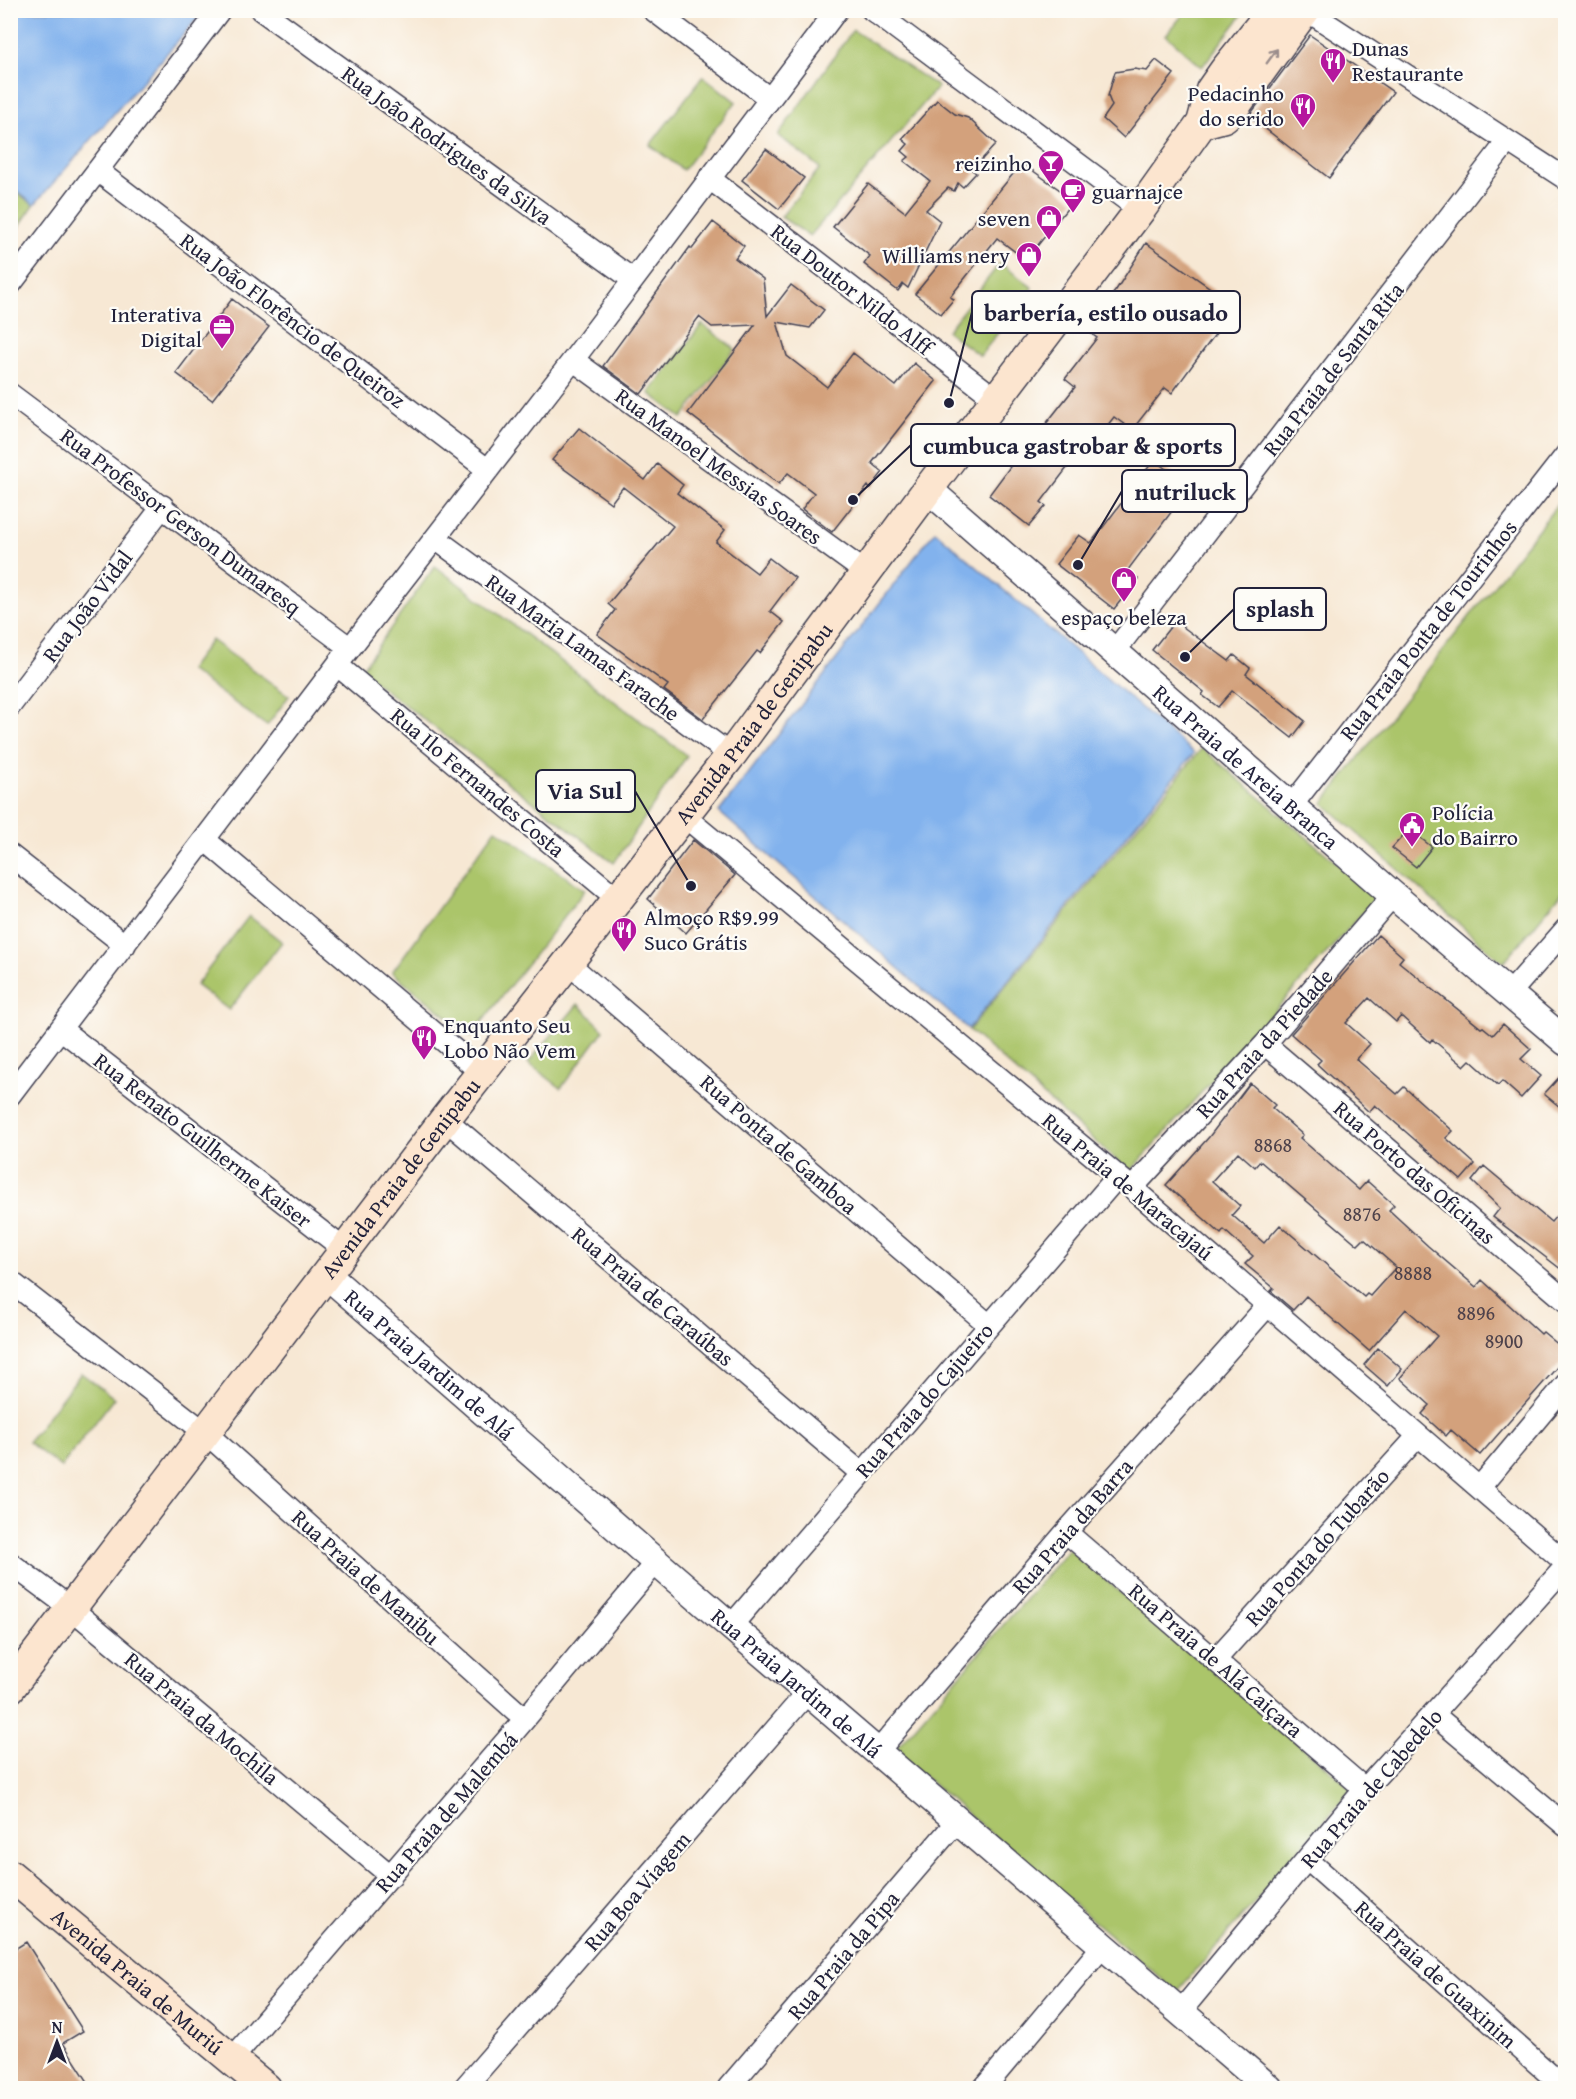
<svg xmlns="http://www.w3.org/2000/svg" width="1576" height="2099" font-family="'Gentium Book Plus',serif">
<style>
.green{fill:#abc56b;stroke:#667453;stroke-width:1.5}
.water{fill:#82b2ed;stroke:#526a94;stroke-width:1.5}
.building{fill:#d3a17b;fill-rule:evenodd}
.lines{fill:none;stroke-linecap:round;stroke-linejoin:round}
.minor-casing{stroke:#424052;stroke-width:24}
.tertiary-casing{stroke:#424052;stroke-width:30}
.secondary-casing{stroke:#424052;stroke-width:33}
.minor{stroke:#fff;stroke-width:21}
.tertiary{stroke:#fff;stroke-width:27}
.secondary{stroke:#fce5cf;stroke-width:30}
.oneway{stroke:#9a8d8c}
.labels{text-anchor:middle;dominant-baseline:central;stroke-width:4.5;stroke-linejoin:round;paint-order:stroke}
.number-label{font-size:20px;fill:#4e424b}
.poi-label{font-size:22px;fill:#22223b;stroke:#fdfcf7;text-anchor:start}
.street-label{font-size:22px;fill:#22223b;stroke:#fdfcf7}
.leader{fill:none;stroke:#22223b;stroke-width:2}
.callout-dot{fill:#22223b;stroke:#fdfcf7;stroke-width:2}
.callout{fill:#fdfcf7;stroke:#22223b;stroke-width:2}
.callout-label{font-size:24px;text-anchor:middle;font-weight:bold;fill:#22223b}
</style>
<rect width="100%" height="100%" fill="#fdfcf7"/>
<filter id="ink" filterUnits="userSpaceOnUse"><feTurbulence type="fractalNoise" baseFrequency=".0167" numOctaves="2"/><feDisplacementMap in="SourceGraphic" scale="12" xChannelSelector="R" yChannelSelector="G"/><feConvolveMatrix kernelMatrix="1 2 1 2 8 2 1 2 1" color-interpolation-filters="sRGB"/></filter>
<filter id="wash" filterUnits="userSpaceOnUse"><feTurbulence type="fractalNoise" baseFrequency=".008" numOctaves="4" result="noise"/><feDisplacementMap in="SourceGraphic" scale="24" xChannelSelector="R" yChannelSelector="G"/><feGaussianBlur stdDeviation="1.35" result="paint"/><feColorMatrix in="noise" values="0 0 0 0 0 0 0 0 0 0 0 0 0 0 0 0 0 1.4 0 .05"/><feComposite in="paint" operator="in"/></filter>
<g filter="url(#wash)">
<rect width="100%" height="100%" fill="#f7e8d4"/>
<path class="green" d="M1186,11L1245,10V11L1202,67L1166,35Z
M853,30L938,87L810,236L781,217L820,168L778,135Z
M703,76L736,102L683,170L650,145Z
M11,188L34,205L11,238Z
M1000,263L1033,288L980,356L947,331Z
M702,324L735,349L682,418L649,393Z
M1565,495V889L1503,963L1323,803Z
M435,566L687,756L614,863L360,671Z
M211,640L289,696L267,726L189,670Z
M1202,748L1377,897L1130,1172L969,1030Z
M496,829L585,890L471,1036L392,972Z
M249,916L282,942L229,1010L196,985Z
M578,1004L604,1030L561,1088L528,1063Z
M81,1373L114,1398L61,1467L28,1442Z
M1069,1549L1352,1789L1177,1992L894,1751Z"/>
<path class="water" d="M10,11H204L34,205L11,186Z
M935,531L1194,753L968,1029L719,812Z"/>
<g id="blocks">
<path class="building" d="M1310,35L1393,92L1329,178L1249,116Z
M1156,60L1174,74L1124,138L1103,119L1112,106L1108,96L1115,72L1134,69L1147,71Z
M937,100L955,114L968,118L996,144L972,170L976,173L963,187L958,183L954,191L948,188L926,210L940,221L908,288L903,284L898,291L864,264L870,256L833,227L868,184L905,212L930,181L904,161L909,157L902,151L908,144L902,139Z
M766,149L804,178L779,209L742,180Z
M1022,163L1074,200L1026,260L997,238L950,297L954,299L941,314L915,294Z
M713,222L744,246L735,258L763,279L767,316L791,285L824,310L810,328L777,322L787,356L827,387L853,353L896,386L914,363L936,381L872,463L883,472L870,489L868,486L832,532L802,509L814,493L788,473L779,484L688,413L755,325L712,327L699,317L641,394L603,366L690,247L692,249Z
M1146,243L1236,306L1172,393L1165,388L1132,430L1114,417L1084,455L1080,451L1041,502L1046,506L1029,526L989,495L1032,437L1034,439L1075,387L1065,379L1097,338L1085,329L1116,290Z
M232,299L269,327L212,400L176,373Z
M579,428L645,480L657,464L683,485L677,493L725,530L716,542L757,573L769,558L795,578L770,611L784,622L760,653L757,651L703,719L664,690L668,685L597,634L615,610L608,604L673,526L623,487L611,503L552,460Z
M1154,460L1190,487L1127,571L1138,579L1114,609L1056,564L1079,535L1091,543Z
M1175,621L1229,661L1234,655L1250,668L1246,674L1305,721L1292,738L1232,691L1218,707L1202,695L1204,692L1152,650Z
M1409,829L1432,847L1416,867L1392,848Z
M693,840L735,875L686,933L648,899Z
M1378,935L1403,957L1399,962L1481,1028L1483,1027L1493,1035L1503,1024L1531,1049L1521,1059L1541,1076L1521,1098L1502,1081L1498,1085L1470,1060L1464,1066L1432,1039L1430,1042L1401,1016L1396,1022L1369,998L1346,1023L1370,1044L1356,1059L1397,1094L1404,1087L1453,1131L1446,1138L1475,1164L1461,1180L1375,1105L1369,1112L1317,1064L1321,1060L1291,1034Z
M1566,1070V1112L1544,1094Z
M1250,1083L1275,1105L1272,1108L1303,1135L1300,1138L1359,1190L1367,1181L1394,1205L1389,1210L1428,1246L1476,1287L1482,1280L1541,1334L1543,1332L1566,1351V1357L1480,1455L1451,1430L1446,1436L1422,1414L1430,1405L1400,1378L1437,1336L1406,1309L1369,1351L1306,1296L1293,1310L1271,1291L1274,1288L1245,1264L1253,1256L1224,1230L1221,1234L1166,1185L1209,1137ZM1238,1152L1255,1167L1260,1161L1358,1245L1364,1239L1396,1267L1370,1296L1367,1294L1364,1297L1280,1225L1264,1243L1232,1215L1240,1206L1212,1181Z
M1484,1166L1551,1222L1566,1205V1236L1558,1244L1566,1251V1273L1493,1217L1500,1208L1472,1181Z
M1378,1348L1402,1369L1388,1386L1364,1365Z
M26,1942L83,2031L63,2043L92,2088H10V1952Z"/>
</g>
</g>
<g filter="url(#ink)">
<use href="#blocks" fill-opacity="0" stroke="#424052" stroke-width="1.5"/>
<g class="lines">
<g class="minor-casing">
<path id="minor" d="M261,10L632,279
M653,10L769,98
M872,10L1140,210
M1306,10L1566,179
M98,171L488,470
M709,178L996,399
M10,285L220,10
M573,360L865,572
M10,394L350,648
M436,539L731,755
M1114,652L1507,142
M337,665L619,900
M10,706L163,506
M1292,805L1566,455
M684,816L1132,1188L1566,1563
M205,840L482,1073
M10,855L125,945
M569,964L989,1325
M1509,994L1566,929
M62,1030L345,1250
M1265,1044L1566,1301
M10,1095L337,665L573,360L837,10
M445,1119L861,1473
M1132,1188L1265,1044L1393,895
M10,1281L207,1434L525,1719
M1480,1487L1566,1384
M1066,1532L1365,1789
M10,1563L72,1609L391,1876
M731,1626L1118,1176
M1216,1659L1418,1436
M1433,1714L1566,1826
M878,1751L1066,1532L1268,1305
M1308,1860L1565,2088
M1180,2012L1365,1789L1566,1566
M232,2059L525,1719L656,1562
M464,2088L808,1692
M728,2088L957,1821
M984,2088L1102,1947"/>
</g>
<g class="tertiary-casing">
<g id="tertiary">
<path id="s1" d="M928,489L1393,895L1566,1042"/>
<path id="s2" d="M327,1275L656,1562L1269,2088"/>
</g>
</g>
<g class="secondary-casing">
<g id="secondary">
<path d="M1202,123L1224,117L1233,109L1305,10"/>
<path id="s3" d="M10,1688L445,1119L731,755L928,489L1140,210L1202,123L1211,90L1225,70L1273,10"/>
<path id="s4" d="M10,1875L266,2088"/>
</g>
</g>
<use href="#minor" class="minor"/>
<use href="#tertiary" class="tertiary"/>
<use href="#secondary" class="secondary"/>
</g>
<defs><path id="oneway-shaft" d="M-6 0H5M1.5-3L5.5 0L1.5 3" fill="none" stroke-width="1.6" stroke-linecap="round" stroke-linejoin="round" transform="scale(1.5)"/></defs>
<use class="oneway" href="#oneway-shaft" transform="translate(1272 56) rotate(-54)"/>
</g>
<defs>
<g id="restaurant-pin" transform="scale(1.35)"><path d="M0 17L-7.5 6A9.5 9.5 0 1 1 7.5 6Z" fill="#b5179e" stroke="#fdfcf7"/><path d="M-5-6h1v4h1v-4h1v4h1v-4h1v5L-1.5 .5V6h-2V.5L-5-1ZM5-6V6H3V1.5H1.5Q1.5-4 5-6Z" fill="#fff"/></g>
<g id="bar-pin" transform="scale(1.35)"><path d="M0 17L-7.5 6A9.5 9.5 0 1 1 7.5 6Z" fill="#b5179e" stroke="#fdfcf7"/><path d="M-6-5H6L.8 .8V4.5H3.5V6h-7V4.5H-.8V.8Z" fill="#fff"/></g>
<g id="cafe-pin" transform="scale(1.35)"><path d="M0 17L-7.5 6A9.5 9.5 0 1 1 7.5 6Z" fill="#b5179e" stroke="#fdfcf7"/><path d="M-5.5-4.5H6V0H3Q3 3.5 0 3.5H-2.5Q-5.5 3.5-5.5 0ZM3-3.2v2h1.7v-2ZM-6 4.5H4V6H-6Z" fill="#fff"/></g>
<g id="shop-pin" transform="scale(1.35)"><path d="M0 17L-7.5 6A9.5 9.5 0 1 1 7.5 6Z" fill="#b5179e" stroke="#fdfcf7"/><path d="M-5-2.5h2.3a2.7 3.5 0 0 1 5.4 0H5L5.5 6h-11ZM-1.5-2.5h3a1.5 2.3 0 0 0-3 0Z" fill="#fff"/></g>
<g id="office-pin" transform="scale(1.35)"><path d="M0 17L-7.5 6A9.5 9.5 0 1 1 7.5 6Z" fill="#b5179e" stroke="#fdfcf7"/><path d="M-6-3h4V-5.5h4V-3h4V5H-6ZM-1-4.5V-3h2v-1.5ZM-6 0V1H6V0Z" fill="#fff"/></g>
<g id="civic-pin" transform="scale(1.35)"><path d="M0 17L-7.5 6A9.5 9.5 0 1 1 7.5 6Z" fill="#b5179e" stroke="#fdfcf7"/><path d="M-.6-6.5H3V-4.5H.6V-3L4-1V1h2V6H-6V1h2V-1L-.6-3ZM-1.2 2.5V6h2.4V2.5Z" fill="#fff"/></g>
</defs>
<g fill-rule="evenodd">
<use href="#restaurant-pin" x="1333" y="61"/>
<use href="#restaurant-pin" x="1303" y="106"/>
<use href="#bar-pin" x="1051" y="163"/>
<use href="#cafe-pin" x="1073" y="191"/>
<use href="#shop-pin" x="1049" y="218"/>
<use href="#shop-pin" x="1029" y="255"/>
<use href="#office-pin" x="222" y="327"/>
<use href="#shop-pin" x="1124" y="580"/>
<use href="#civic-pin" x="1412" y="825"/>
<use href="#restaurant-pin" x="624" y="930"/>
<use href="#restaurant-pin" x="424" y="1038"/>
</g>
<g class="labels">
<g class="number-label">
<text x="1273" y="1144">8868</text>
<text x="1362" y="1213">8876</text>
<text x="1413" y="1272">8888</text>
<text x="1476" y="1312">8896</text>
<text x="1504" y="1340">8900</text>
</g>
<g class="poi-label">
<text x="1352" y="48">Dunas<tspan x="1352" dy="25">Restaurante</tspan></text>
<text x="1284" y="93" text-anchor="end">Pedacinho<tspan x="1284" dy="25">do serido</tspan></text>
<text x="1032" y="163" text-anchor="end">reizinho</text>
<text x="1092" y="191">guarnajce</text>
<text x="1030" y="218" text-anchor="end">seven</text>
<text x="1010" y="255" text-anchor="end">Williams nery</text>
<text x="202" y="314" text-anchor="end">Interativa<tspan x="202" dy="25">Digital</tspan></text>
<text x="1124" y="617" text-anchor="middle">espaço beleza</text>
<text x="1432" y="812">Polícia<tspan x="1432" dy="25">do Bairro</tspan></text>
<text x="644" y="917">Almoço R$9.99<tspan x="644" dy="25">Suco Grátis</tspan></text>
<text x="444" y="1025">Enquanto Seu<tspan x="444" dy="25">Lobo Não Vem</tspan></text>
</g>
<g class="street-label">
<text transform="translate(447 145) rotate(36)">Rua João Rodrigues da Silva</text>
<text transform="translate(852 289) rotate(38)">Rua Doutor Nildo Alff</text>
<text transform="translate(293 320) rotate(37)">Rua João Florêncio de Queiroz</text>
<text transform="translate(1333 369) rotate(-52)">Rua Praia de Santa Rita</text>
<text transform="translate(719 466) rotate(36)">Rua Manoel Messias Soares</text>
<text transform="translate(181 521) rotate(37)">Rua Professor Gerson Dumaresq</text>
<text transform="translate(87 606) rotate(-53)">Rua João Vidal</text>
<text transform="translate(1428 630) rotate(-52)">Rua Praia Ponta de Tourinhos</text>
<text transform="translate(583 647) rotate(36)">Rua Maria Lamas Farache</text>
<text stroke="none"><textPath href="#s3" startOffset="1218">Avenida Praia de Genipabu</textPath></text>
<text stroke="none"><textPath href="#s1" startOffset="422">Rua Praia de Areia Branca</textPath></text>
<text transform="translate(478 782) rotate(40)">Rua Ilo Fernandes Costa</text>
<text transform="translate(1264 1043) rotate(-48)">Rua Praia da Piedade</text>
<text transform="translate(203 1140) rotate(38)">Rua Renato Guilherme Kaiser</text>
<text transform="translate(779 1144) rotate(41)">Rua Ponta de Gamboa</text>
<text transform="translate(1415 1172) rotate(41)">Rua Porto das Oficinas</text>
<text stroke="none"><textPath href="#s3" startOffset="642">Avenida Praia de Genipabu</textPath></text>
<text transform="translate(1128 1186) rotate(40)">Rua Praia de Maracajaú</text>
<text transform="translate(653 1296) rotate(40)">Rua Praia de Caraúbas</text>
<text stroke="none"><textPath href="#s2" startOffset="136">Rua Praia Jardim de Alá</textPath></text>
<text transform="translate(924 1400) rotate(-49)">Rua Praia do Cajueiro</text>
<text transform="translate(1072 1526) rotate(-49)">Rua Praia da Barra</text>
<text transform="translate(1317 1547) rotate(-48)">Rua Ponta do Tubarão</text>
<text transform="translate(366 1577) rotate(42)">Rua Praia de Manibu</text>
<text transform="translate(1216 1660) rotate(41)">Rua Praia de Alá Caiçara</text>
<text stroke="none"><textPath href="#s2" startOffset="622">Rua Praia Jardim de Alá</textPath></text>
<text transform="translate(202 1718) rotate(40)">Rua Praia da Mochila</text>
<text transform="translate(1371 1788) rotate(-49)">Rua Praia de Cabedelo</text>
<text transform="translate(446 1812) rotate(-49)">Rua Praia de Malembá</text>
<text transform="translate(637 1891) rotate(-49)">Rua Boa Viagem</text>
<text transform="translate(843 1955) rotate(-50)">Rua Praia da Pipa</text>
<text transform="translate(1436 1974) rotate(42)">Rua Praia de Guaxinim</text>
<text stroke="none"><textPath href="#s4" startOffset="166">Avenida Praia de Muriú</textPath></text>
</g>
</g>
<path class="leader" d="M949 403L972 312M853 500L911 445M1078 565L1122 491M1185 657L1234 609M691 886L635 791"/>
<g class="callout-dot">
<circle cx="949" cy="403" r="6"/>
<circle cx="853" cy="500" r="6"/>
<circle cx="1078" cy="565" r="6"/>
<circle cx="1185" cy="657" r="6"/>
<circle cx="691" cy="886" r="6"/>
</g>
<g class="callout">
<rect x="972" y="291" width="268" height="42" rx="6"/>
<rect x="911" y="424" width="324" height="42" rx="6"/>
<rect x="1122" y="470" width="125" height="42" rx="6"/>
<rect x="1234" y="588" width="92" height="42" rx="6"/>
<rect x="536" y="770" width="99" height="42" rx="6"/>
</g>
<g class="callout-label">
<text x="1106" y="321">barbería, estilo ousado</text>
<text x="1073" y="454">cumbuca gastrobar &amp; sports</text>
<text x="1185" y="500">nutriluck</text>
<text x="1280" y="617">splash</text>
<text x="585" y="799">Via Sul</text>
</g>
<rect width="1576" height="2099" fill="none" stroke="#fdfcf7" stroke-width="36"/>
<g transform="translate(57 2042)" stroke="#fdfcf7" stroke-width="4.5" paint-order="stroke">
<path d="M0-4.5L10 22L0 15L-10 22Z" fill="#22223b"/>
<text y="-9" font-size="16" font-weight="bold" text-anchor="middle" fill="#22223b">N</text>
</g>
</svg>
